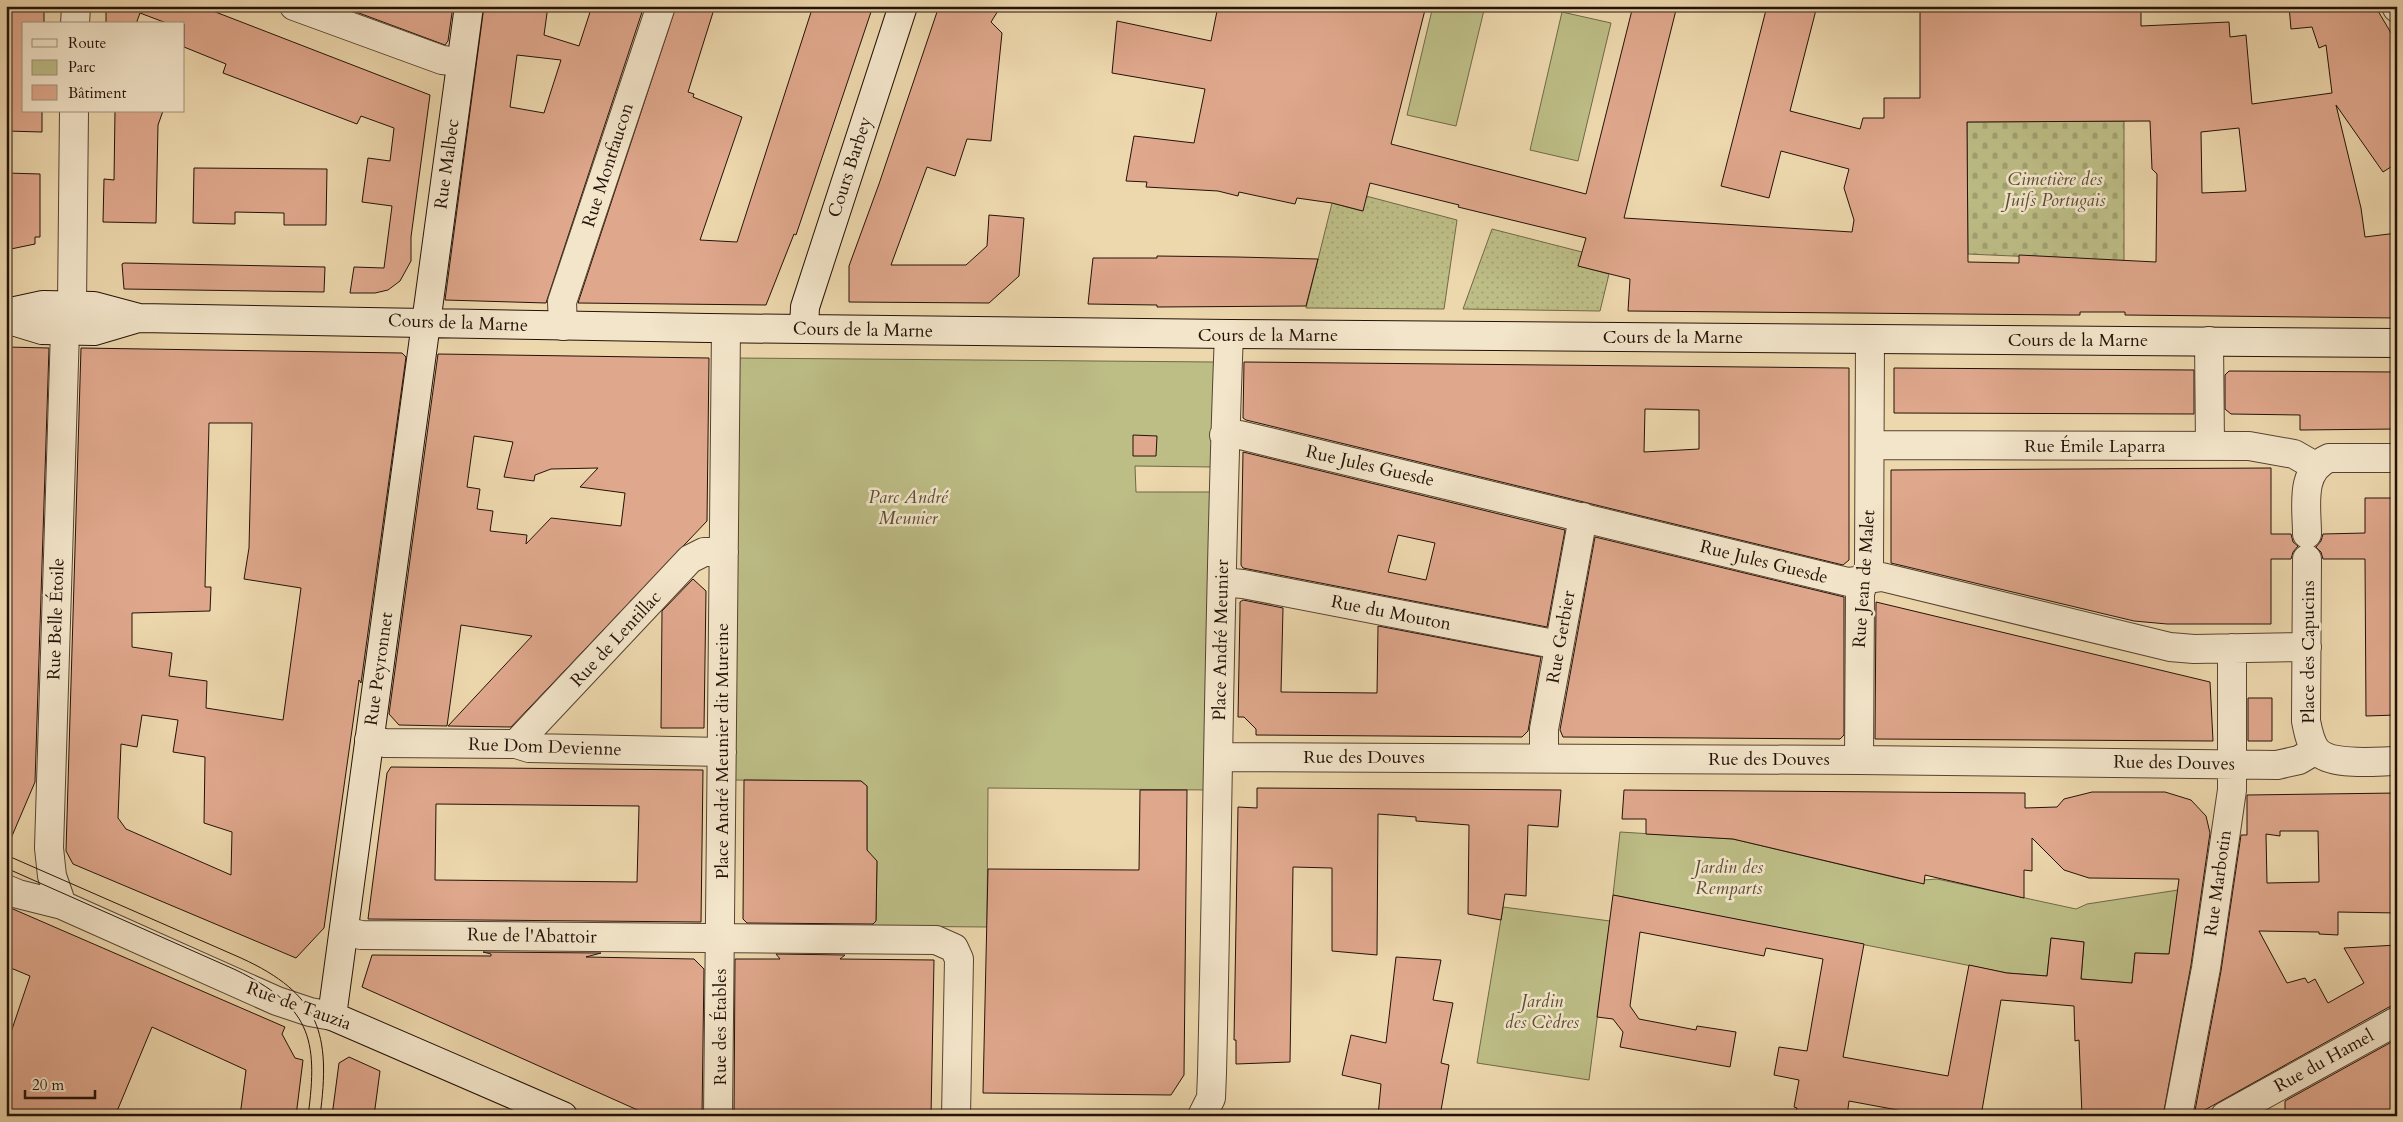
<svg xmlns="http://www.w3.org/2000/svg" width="2403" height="1122" font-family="Cardo,serif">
	<defs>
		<pattern id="grass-dots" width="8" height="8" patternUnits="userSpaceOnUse" patternTransform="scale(1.25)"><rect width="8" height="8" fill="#bdbd86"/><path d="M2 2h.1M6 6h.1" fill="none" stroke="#a2a172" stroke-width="1.8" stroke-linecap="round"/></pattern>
		<pattern id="cemetery-stones" width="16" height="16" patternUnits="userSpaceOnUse" patternTransform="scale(1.25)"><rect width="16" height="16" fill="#bdbd86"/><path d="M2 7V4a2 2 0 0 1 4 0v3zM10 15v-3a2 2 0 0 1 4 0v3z" fill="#a2a172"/></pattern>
	</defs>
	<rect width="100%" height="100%" fill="#edd7ad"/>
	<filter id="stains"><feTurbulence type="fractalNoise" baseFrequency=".004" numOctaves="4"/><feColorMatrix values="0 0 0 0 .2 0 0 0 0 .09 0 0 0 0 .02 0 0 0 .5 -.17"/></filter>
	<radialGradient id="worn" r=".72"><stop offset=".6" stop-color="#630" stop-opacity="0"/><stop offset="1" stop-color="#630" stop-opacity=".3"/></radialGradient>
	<!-- grass -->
	<path fill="url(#grass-dots)" stroke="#706847" d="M1366,196L1457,220L1444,309L1306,308L1332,203L1362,211Z
		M1492,229L1582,252L1579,266L1609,274L1600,311L1463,309Z"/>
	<!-- cemetery -->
	<path fill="url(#cemetery-stones)" stroke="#706847" d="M2124,121V261L1968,254L1967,122Z"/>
	<!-- park -->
	<path fill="#bdbd86" stroke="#706847" d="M1433,6H1485L1456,126L1407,115Z
		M1562,12L1611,23L1578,161L1530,150Z
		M736,358L1215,362L1213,467L1135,466L1136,492H1213L1210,790L988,788L987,927L871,926L876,920L877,861L867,855V786L861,781L730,780Z
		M1620,832L1733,839L1910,881L1937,879L2076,909L2087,904L2178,890L2169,954L2135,953L2132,983L2081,979L2084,942L2051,938L2047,976L2007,973L1613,895Z
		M1503,907L1610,921L1589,1080L1477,1063Z"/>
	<!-- building -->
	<path fill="#dfa78c" stroke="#241208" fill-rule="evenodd" d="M6,6H44V24H24V111H42V132L6,131Z
		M106,6H200L430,95L411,237V261L400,281L388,290L375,293H350L354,267L384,268L392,206L362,202L368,158L390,161L394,128L361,116L357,124L223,73L226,64L184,47V24H169L140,13L136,24H106Z
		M340,6H453L448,41L445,45Z
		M484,6H548L544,35L579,46L592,6H644L546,303L445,300ZM517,55L561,60L544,113L510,107Z
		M676,6H715L688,92L694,94L693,97L742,117L700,240L737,242L813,6H873L796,235L794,234L766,305L578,303Z
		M939,6H1001L991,22L1002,33L991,141L967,139L955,176L927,167L891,265H966L987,246L989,215L1024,218L1019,276L989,303L849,302V266L879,184Z
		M1218,6H1426L1391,144L1586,194L1633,6H1677L1624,218L1852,232L1854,220L1844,188L1849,169L1781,151L1769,198L1721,186L1767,6H1817L1790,111L1860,129L1863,118H1884V98H1920V6H2141V26L2229,22L2230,37L2246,35L2252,104L2332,93L2326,45L2319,48L2312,27L2291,29L2289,6H2375L2397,43V163L2383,172L2336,105L2361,208L2365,237L2397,233V318L2125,315V312H2080V315H2069L1628,311L1630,279L1578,266L1586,238L1458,207L1459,205L1370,183L1363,211L1332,203L1297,198L1295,204L1239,192L1238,196L1218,191L1146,187L1147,182L1126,181L1134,136L1194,143L1205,89L1112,73L1117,21L1211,41ZM2150,121L2152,169L2157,174L2156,262L2019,255V263L1968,262L1967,122ZM2239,128L2246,191L2202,193L2201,132Z
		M115,111H163L158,125L156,223L103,222L104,179L114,180Z
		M194,168L327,169L326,225H284V213L235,212V224L193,223Z
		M6,173L40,174V237H35V244L6,250Z
		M1157,256L1237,257L1318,259L1306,306L1157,307V305L1088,304L1093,258H1157Z
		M124,263L325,267L324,292L124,289L122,264Z
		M6,347L49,348L35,782L6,850Z
		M81,348L402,353L406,357L361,683L359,680L324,928L296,958L73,864L66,851ZM209,423H252L249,548L244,579L301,588L283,720L206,708L207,681L169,676L172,653L132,647V613L210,611L211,587H205ZM142,715L178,720L173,752L205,757L204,823L232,832L231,875L126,829L118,818L121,744L137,747Z
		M438,354L709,358L707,521L511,727L448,726L532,636L461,625L447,726L399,725L389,714ZM474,436L513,442L504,477L534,481L535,475L551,469L598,468L580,487L625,493L621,526L551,518L526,544L527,535L490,531L493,511L477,509L480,489L467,487Z
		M1244,362L1849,368V560L1843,565L1246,420L1243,418ZM1645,409L1699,410V449L1644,452Z
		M1894,368L2194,370V414L1894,413Z
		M2229,371L2397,372V429L2300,430V415L2231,414L2225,409V375Z
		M1133,435L1157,436L1156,456H1133Z
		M1243,452L1565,530L1547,627L1243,568L1241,565ZM1398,535L1435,543L1426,580L1388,572Z
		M2271,468V534H2291L2293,542L2298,546L2293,552L2291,559H2271V624H2167L2134,621L1891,563V470Z
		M2365,498H2397V715L2366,716L2365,559H2323L2321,552L2316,547L2321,541L2323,534L2365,533Z
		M1595,537L1844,597V735L1840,739L1563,737L1560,730Z
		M693,579L706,591L704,728H661L662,611Z
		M1243,600L1283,608L1281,692L1377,693L1378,626L1541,657L1528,731L1522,737L1256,735V729L1244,717H1238L1240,611V602Z
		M1876,602L2210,682L2213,741L1875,739Z
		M2248,698H2272V741H2248Z
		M391,767L703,770L701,922L368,919L387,773ZM436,804L639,806L637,882L435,880Z
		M744,780L861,781L867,786V850L877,861L876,921L873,924L747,923L743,919Z
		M1257,788L1416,789L1561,790L1558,827L1528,825L1526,896L1505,894L1501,920L1468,914L1469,825L1416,821V817L1378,814L1377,955L1332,951V868L1293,867L1290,1062L1236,1064V1040H1234L1238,807L1257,808Z
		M1140,790H1187L1184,1075L1171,1095L983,1093L988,869L1139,870Z
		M1624,790L2025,793V808L2057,807L2064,799L2092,792H2165L2191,800L2206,816L2210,833L2191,965L2163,1116H2082L2079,1040L2075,1041L2074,1006L2001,1000L1981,1116H1930L1849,1101L1847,1116H1795L1797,1108L1794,1107L1799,1080L1774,1075L1779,1047L1807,1051L1823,959L1766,948L1764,956L1640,932L1630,1006L1639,1019L1696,1030L1697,1026L1736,1032L1730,1067L1620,1047L1623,1032L1613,1019L1597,1017L1613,895L1864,944L1843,1057L1948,1076L1969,965L2007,973L2047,976L2051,938L2084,942L2081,979L2132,983L2135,953L2169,954L2179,879L2089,878L2064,870L2032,838V871L2024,870V898L1925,875L1924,884L1733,839L1646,834V819H1622Z
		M2397,793V913L2338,912V935L2319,934V932L2259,931L2287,983L2305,978L2308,983L2315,979L2328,1003L2364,983L2344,948L2397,945V1005L2389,1007L2194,1116L2221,971L2241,835H2247V795ZM2280,831H2318L2319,882L2267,883L2266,834L2280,836Z
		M6,906L285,1027L282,1034L295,1058L303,1060L296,1116H240L246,1070L152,1027L115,1116H6V1047L30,976L6,966Z
		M483,952L601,953L586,957L694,959L704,969L702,1116H651L362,987L372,955L491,956V954Z
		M776,954L845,955L840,959L934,960L931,1116H734L735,959H780Z
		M1396,957L1441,960L1433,1000L1453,1003L1441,1063L1449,1065L1440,1116H1378L1381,1084L1342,1075L1351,1035L1386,1043Z
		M2397,1039V1116H2356L2341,1112L2335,1116H2285V1101Z
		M349,1057L380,1071L374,1116H332L339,1063Z"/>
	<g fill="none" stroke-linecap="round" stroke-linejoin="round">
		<!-- street casing -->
		<g stroke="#564331" stroke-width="30">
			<path id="street" d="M294,6L442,60L461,62
				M2396,6L2397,8
				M75,24L76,6
				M72,305L74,111
				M563,326L562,302L661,6
				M2209,341L2210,446
				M1224,435H1240L1848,582L1882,577L2170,647L2194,649L2307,647
				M1870,445L2249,446L2294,454L2315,466
				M2307,534C2307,507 2299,471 2329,458H2397
				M2307,559L2306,721C2308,731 2310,742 2316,750C2330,767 2377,761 2397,761
				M1222,582L1243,584L1559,645
				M369,740L385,743L516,744L529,748L722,752
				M516,744L690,559L704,552H724
				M1220,757L1859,760L2277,765L2299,760L2316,750
				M1544,758V729L1583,517
				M1859,760L1860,593L1869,567L1870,339
				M6,889L18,894L62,905L277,1001L310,1012L332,1016
				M62,905L52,876L49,848L65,330
				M344,931L361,935L936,940L954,948L959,959L956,1116
				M718,1116L726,329
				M1202,1116L1211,1098L1212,1073C1218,827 1219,581 1229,334
				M2178,1116L2206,968L2232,790V648
				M2225,1116L2397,1021"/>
		</g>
		<!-- secondary casing -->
		<g stroke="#241208" stroke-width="30">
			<path id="secondary" d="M469,6L332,1016L563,1116
				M6,313L43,305L94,306L139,318L708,328L1229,334L2397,343
				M6,319L42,330L94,331L138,318
				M804,329L805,307L903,6"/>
		</g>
		<!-- street -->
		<use href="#street" stroke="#f3e5ca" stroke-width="28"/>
		<!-- secondary -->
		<use href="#secondary" stroke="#f3e5ca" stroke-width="28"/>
		<!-- tram -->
		<path stroke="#241208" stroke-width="1" d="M6,855L241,958C320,994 331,1034 320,1116
			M6,868L236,970C309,1006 319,1037 308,1116"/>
	</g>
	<g text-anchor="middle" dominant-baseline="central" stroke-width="5" stroke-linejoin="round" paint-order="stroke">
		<!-- street labels -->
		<g font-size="18" fill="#241208" stroke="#f3e5ca">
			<text transform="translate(447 164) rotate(-82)">Rue Malbec</text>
			<text transform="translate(608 165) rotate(-72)">Rue Montfaucon</text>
			<text transform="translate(850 167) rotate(-72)">Cours Barbey</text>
			<text transform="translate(458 323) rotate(2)">Cours de la Marne</text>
			<text transform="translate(863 330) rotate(1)">Cours de la Marne</text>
			<text x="1268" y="335">Cours de la Marne</text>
			<text x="1673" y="337">Cours de la Marne</text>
			<text x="2078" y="340">Cours de la Marne</text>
			<text x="2095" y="446">Rue Émile Laparra</text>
			<text transform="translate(1370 466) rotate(13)">Rue Jules Guesde</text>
			<text transform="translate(1764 562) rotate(14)">Rue Jules Guesde</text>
			<text transform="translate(1864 579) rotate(-86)">Rue Jean de Malet</text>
			<text transform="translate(1391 613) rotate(11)">Rue du Mouton</text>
			<text transform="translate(56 619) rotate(-88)">Rue Belle Étoile</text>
			<text transform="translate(1561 637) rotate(-80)">Rue Gerbier</text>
			<text transform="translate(616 639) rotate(-47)">Rue de Lentillac</text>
			<text transform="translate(1221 640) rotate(-89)">Place André Meunier</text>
			<text transform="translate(2308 652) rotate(-90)">Place des Capucins</text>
			<text transform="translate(379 669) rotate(-82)">Rue Peyronnet</text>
			<text transform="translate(545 747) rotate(2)">Rue Dom Devienne</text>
			<text transform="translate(722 751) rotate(-90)">Place André Meunier dit Mureine</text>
			<text x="1364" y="757">Rue des Douves</text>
			<text x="1769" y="759">Rue des Douves</text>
			<text transform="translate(2174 763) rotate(1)">Rue des Douves</text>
			<text transform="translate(2218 883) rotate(-82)">Rue Marbotin</text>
			<text transform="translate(532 936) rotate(1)">Rue de l'Abattoir</text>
			<text transform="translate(299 1006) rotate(20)">Rue de Tauzia</text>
			<text transform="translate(720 1027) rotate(-90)">Rue des Étables</text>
			<text transform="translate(2324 1061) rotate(-29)">Rue du Hamel</text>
		</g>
		<!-- park labels -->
		<g font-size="18" font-style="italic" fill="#5a4e34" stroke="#f3e5ca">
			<text x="2055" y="179">Cimetière des<tspan x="2055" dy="21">Juifs Portugais</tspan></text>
			<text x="908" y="497">Parc André<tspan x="908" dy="21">Meunier</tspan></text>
			<text x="1729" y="867">Jardin des<tspan x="1729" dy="21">Remparts</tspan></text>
			<text x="1542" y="1001">Jardin<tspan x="1542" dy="21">des Cèdres</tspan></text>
		</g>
	</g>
	<!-- margin -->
	<rect width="2403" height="1122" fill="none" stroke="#edd7ad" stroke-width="25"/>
	<rect x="8" y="8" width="2388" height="1107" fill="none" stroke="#241208" stroke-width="2.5"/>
	<rect x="12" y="12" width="2378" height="1097" fill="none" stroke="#241208"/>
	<!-- legend -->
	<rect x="22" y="22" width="162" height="90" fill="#f3e5ca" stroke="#a0917c"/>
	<rect x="32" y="39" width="25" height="8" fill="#f3e5ca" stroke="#a0917c"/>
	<text x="68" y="48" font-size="15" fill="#241208">Route</text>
	<rect x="32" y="60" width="25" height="15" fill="#bdbd86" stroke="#a0917c"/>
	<text x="68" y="72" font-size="15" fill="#241208">Parc</text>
	<rect x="32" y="85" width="25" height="15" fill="#dfa78c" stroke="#a0917c"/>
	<text x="68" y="98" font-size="15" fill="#241208">Bâtiment</text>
	<!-- scale -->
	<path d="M25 1090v8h70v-8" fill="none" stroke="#241208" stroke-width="2.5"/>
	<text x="32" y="1090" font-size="15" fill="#241208" stroke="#f3e5ca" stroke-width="4" paint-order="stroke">20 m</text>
	<rect width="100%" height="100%" filter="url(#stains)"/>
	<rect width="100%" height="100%" fill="url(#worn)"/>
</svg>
